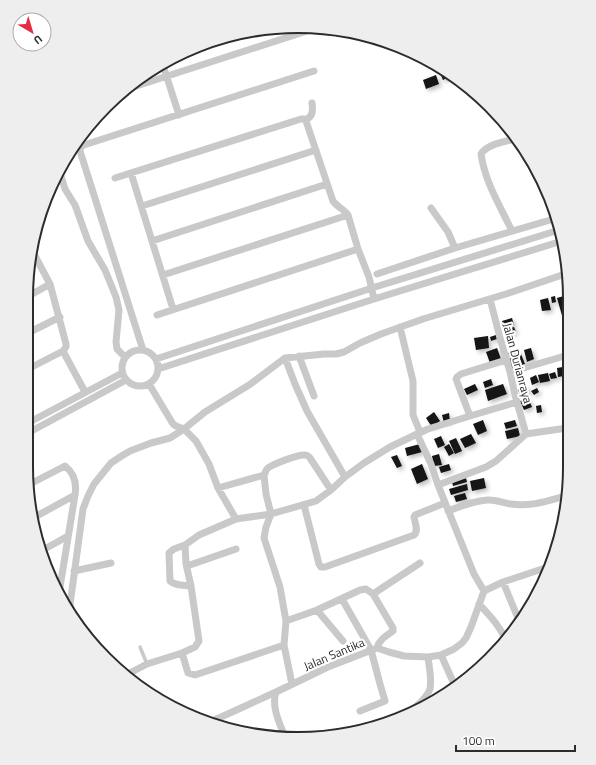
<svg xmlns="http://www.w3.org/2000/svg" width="596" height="765" font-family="'Titillium Web',sans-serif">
	<defs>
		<filter id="shadow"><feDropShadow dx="2.5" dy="2.5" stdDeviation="2" flood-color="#0004"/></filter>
	</defs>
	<rect width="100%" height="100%" fill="#fff"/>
	<!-- building -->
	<path fill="#131313" filter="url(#shadow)" d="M443,69L452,75L443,80L439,71Z
		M436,75L439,84L426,89L423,80Z
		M567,295L569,302V317L563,319L557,298Z
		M555,296L556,302L552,303L551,297Z
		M548,298L551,310L542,311L540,300Z
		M512,318L514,325L505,328L502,321Z
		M514,327L516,332L508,335L506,330Z
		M496,335L497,339L491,341L490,337Z
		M488,336L489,348L476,350L474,338Z
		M568,338V349H564L562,339Z
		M497,348L501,359L490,363L486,352Z
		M531,348L534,359L527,362L524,350Z
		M518,349L519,353L510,357L508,353Z
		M521,354L525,364L512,368L509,359Z
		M568,366V378H567L564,367Z
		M563,367L564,376L558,377L557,368Z
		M555,372L557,378L551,379L549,374Z
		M548,373L550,381L540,383L538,375Z
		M536,375L539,382L532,385L530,378Z
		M491,379L493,385L485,388L483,382Z
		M475,384L478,390L467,395L464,389Z
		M503,384L507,394L488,401L485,390Z
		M527,386L529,393L520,396L518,389Z
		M537,388L539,392L534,395L531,391Z
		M528,398L532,407L524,410L520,401Z
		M541,405L542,412L537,413L536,406Z
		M434,412L440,421L432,427L426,418Z
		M449,413L450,421L444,423L442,415Z
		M483,420L487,431L478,435L473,424Z
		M515,420L517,426L506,429L504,423Z
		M518,428L520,436L507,439L505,431Z
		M471,434L476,443L465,448L460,439Z
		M441,436L445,445L438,448L434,439Z
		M456,438L462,451L455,454L449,441Z
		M420,444L422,452L407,456L405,448Z
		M449,444L454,453L449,456L444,447Z
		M439,454L442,465L434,466L432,456Z
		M397,455L402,466L397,468L391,457Z
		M422,464L428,479L417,484L411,469Z
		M449,464L451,470L441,473L439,467Z
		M466,478L467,482L453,486L452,482Z
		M484,478L486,488L472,491L470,481Z
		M467,484L468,490L451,495L449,489Z
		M465,493L467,499L456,502L454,496Z"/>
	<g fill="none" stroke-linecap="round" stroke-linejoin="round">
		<!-- lane -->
		<path stroke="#c9c9c9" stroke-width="3.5" d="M140,647L147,664"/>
		<!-- street -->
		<path stroke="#c9c9c9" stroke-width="7" d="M162,62L179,115
			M124,90L310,30
			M305,120C313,117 313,111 312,103
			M60,173L65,189L75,205L88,241L105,270L116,297L119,310L116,342L117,349L125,357
			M131,173L173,309
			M115,178L301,119H304L306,121L333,201C337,207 344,209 348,215L358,249L369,277L374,299
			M142,206L316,150
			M431,208L448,232L455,248
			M512,231C500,206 485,182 481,154C487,145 501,142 511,140L513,137L512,132
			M152,241L327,184
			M32,253L35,256L50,284L66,344V347L63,351L85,392
			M377,274L455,248L557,218
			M163,275L348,215
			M27,297L50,284
			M490,299L500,338L510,372L515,395L526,434
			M157,315L358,249
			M400,327L413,381V415L420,432
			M26,334L60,317
			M143,350L80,151V148L84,145L314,71
			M122 368a18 18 0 1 1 36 0a18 18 0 1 1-36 0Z
			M299,356L314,396
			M285,358L295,384L307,411L345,477L364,463L390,447L417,434L431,464L438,485L474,574L484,591
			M156,359L372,288L559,230
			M506,360L461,374L457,377L456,379L470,416L517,402
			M158,369L374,299L562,241
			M26,370L63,351
			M510,372L568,355
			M149,384L173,424L176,426L184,429L196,441L209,464L218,488L236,519
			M26,424L122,373
			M26,434L126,380
			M417,434L428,429L470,416
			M264,475C265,473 266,470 267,469C270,465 299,454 305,455C308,455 308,456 310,458L331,490
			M28,485L65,466C74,473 77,483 75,495L33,518
			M438,485L486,467L496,461L526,434L567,428
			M304,505L319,564L321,567H325L414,535C419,530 415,524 414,517L415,515L445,503
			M448,511C461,506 473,501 487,500C495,499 503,503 511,504C530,507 547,501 565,496
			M185,545L174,549L169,553L170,581C176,586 183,585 191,586
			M41,551L68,536
			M187,566L236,549
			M74,571L111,563
			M503,582L520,623
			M59,593L75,495
			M373,594L393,628V631C386,636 379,640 377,648
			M342,599L371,650L380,684L385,701L360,711
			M479,604C490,616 500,626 506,641
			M317,610L343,641
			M69,612L83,509L88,496L94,484L111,463L120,457L130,451L151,443L170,438L184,429L205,412L249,385L285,358L324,354H336L344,352L360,343L381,334L423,319L506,294L568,273
			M286,621L317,610L360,590L366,589L373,594L420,563
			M182,653L188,673L195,675L284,645
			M441,655L455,686
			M126,675L147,664L182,653L195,647L199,641L191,586L186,564L185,545L199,535L236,519L271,514L266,494L264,475L218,488
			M292,684L284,645L286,621L280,587L264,538L266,527L271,514L316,501L331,490L345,477
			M410,713C416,706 427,698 430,689C432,679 429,667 428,657
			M210,722L276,692
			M285,737C280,724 271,707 276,692L328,667L377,648L389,652L404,656L428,657L441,655L454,649L462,643L466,638L471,627L484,591L503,582L551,566"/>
	</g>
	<g text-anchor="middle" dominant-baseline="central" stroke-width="4" stroke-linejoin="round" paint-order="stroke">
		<!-- street labels -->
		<g font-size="12" fill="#2c2c2c" stroke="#fff">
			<text transform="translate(518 363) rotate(75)">Jalan Durianraya</text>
			<text transform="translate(334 654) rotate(-23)">Jalan Santika</text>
		</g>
	</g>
	<!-- crop -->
	<path d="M0 0H596V765H0ZM298 33H298A265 265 0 0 1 563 298V467A265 265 0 0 1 298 732H298A265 265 0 0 1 33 467V298A265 265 0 0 1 298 33Z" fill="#eee" fill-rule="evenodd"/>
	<path fill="none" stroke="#2c2c2c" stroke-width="2" d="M298 33H298A265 265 0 0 1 563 298V467A265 265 0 0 1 298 732H298A265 265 0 0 1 33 467V298A265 265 0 0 1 298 33Z"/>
	<!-- north arrow -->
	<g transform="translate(32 32) rotate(142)"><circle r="19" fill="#ffffff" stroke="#ababab"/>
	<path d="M0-3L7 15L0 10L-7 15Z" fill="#e42d45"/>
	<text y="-6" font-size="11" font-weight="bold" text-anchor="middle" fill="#2c2c2c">U</text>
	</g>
	<!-- scale -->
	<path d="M456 745v6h119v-6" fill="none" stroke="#2c2c2c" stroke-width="2"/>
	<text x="462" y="745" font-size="12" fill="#2c2c2c" stroke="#ffffff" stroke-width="3" paint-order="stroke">100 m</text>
</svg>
